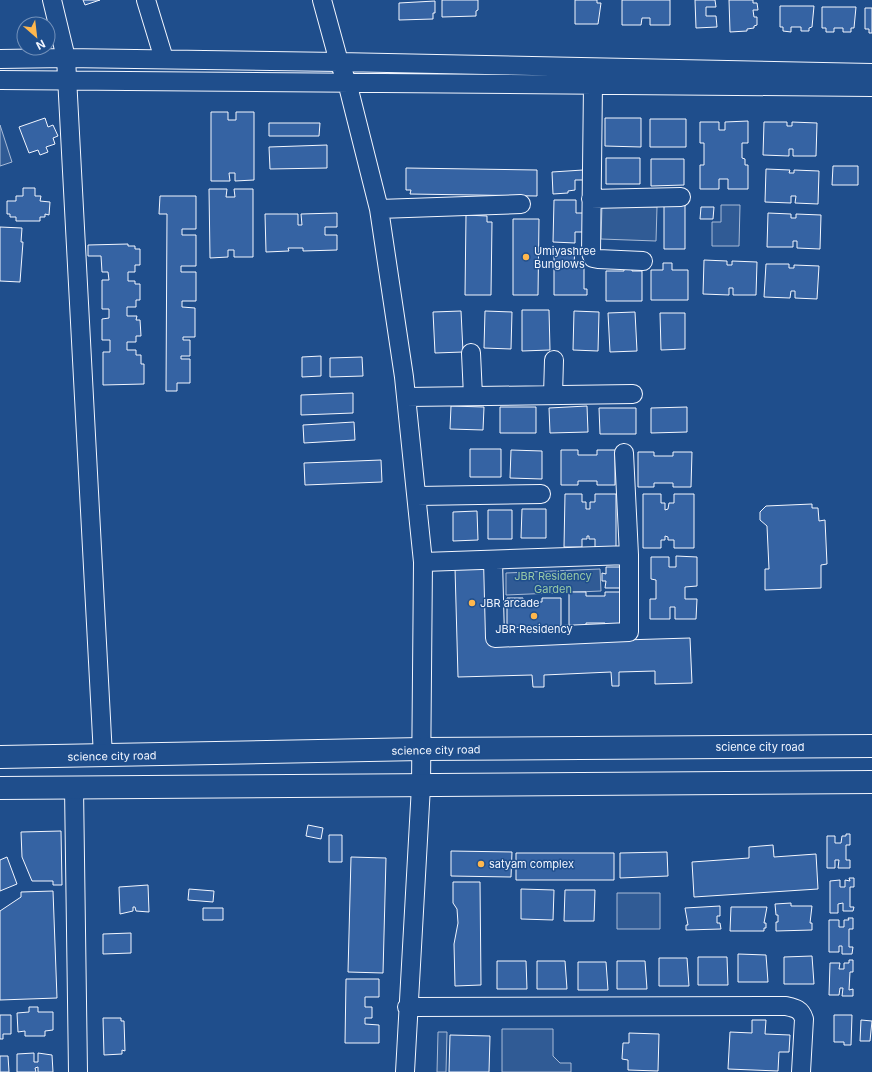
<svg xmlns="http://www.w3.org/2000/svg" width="872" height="1072" font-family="Inter,sans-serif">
	<rect width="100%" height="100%" fill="#1f4e8c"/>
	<!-- built -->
	<path fill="#305b95" stroke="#a8bbd7" d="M0,125L12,162L0,166Z
		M721,205H740L739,246H712V222H721Z
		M602,206L657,207L656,241L601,239Z
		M600,569L601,591L506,595V573Z
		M617,893H660V929H617Z
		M502,1029H553V1056L560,1063H571V1072H502Z
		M438,1032H447L446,1072H437Z"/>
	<!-- building -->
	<path fill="#3563a3" stroke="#f2f6ff" d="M83,0H100L85,5Z
		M442,0H478V10L476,11V16L442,17Z
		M575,0H597V3H601L598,24H575Z
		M622,0H670V25H650V18H642L641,25H622Z
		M695,0H715L716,7H706V16H716L717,27L696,28Z
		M729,0H753V3H757L758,10H753L754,17H757V25L754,26V28L747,29V31L730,32Z
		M435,1V13H433V19L399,20V3Z
		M780,6H814L812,27L809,28V31H801V27H791V32L783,31V27H780Z
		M822,7H856L854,28H851V32H843V28H834V32H826V28H822Z
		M865,8H872V33H869V29H865Z
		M211,112H228V120H236V112H254V180L235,181V173H229L230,181H211Z
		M45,118L48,127L53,125L58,136L53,138L55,144L46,147L48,152L40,155L38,150L29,153L19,127Z
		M605,118H641V147L605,146Z
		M650,119H686V147H650Z
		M748,121V143H742V158L745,159V165H748V189H728V179H719V189H700V165H704V143H700V122H719V130H725V122Z
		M764,122H787V126H792V122L817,123L816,156H793V149H789V156L763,155Z
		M269,123H320L319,136H269Z
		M327,145V168L270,169L269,147Z
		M606,158H640V184H606Z
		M651,159H684V185L651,186Z
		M833,166H858V185H832Z
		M406,168L537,170V196L410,194L411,190H406Z
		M766,169L790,170L789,173H794V170L819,171L818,204L795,203L796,196H791V203L765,202Z
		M583,170L584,180H575V190L568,191V193L553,194L552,172Z
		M23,188H35V196H41L40,201L50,202L49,215L45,214V217H40V221H16V217H10V214H7V201H16V196H23Z
		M209,189H227L226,197H235L234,189H253V257H234V250H228V257L210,258Z
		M160,196H196V229H182V235H196V266H181V272H196V301H182V307L195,308V337H183V340H190V356H181V359H190V383H177V391H166L167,214H159Z
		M554,200H576V213H584V232H575V243L553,242Z
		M664,205H685V249H664Z
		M701,207H714L713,219H700Z
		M337,213V227H325V235H337V250L303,251V248H288L289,251L266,252L265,214H298V225H302L301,214Z
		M768,213L791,214V218H796V214L821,215L820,249L797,248V241H793V247H767Z
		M466,215L487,216V222H492L491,295H465Z
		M513,219H539L538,295H513Z
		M0,227L22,228L21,242H23L20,282L0,281Z
		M128,244V246H135V249H140V265H135V272H128V281H135V284H140V300H136V307H127V316H137L136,320H140L141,336H136V342H127V350H136V355H141V364H144V384L103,385V352H110V340H102V319L109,318V309H102V280H109L108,272H102L101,256H88V245Z
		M554,250H575L574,263L584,262V289H587V295H554Z
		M704,260L727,261V265H732V261L757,262L756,295H733V288H729V295L703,294Z
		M624,263H632V271H642V301H606V271H624Z
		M663,263H672V270H688V300H651V270H663Z
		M766,264H789V268H794V265L819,266L817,299L795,298V291H791L790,298L764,297Z
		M522,310H549L550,350L522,351Z
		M461,311L463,352L435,353L433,312Z
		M485,311L512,312L511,349L484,348Z
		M574,311L599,312L598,351L573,350Z
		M635,312L637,351L610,352L608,313Z
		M660,313H685V349L661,350Z
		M321,356V376L302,377V357Z
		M362,357L363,376L330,377V358Z
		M353,393V413L301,415V395Z
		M451,406L484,407L483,430L450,429Z
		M587,406L588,432L550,433L549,408Z
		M500,407H536V433H500Z
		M687,407V432L651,433V408Z
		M599,408H636V434H600Z
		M354,422L355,440L304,443L303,425Z
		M470,449H501V477H470Z
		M511,450L542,451V479L510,478Z
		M561,450H578V455H597V450H615V485H597V481H578V485H561Z
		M638,452H654V456H673V452H692L691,487H673V483H654V487H638Z
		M381,460L382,482L305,485L304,463Z
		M565,494H582V502H586V509H590V502H595V494H616V548L595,547V539H589V536H587V539H582V547H564Z
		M643,494H661V503H665V510L668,509L669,503H674V494H694V548H674V540H668V537L665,536V540H661V548H643Z
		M812,504V508H818L819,521L825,520L827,564L821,565V588L765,590V569H769L767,526L760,520V512L766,506Z
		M522,509H546V538H521Z
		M488,510H512V539H488Z
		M477,511L478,540L453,541V512Z
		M676,556L697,557V586L685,587V599H697L696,619H675V607H670V619H650V599H656V580L651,579V557H669V567H676Z
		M488,567L490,644L690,638L692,683L655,684V671L619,672V686H612L611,672L544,675V687H533L532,675L458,677L455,568Z
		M606,567H626V588H605L606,581H602V573L606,574Z
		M569,592H586V596H605V592H623V627H605V623H586V627H569Z
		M507,598H523V602H542V598H561V633L507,632Z
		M308,825L323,828L321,839L306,836Z
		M61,831L62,885H53V881H32L22,857L21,832Z
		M846,834H850V845H846V860H850V868H838L839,860H835V868H827V836H835V843H841L842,836H846Z
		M329,835H342V862H329Z
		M773,845L774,857L816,854L818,889L694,897L692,862L749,858V847Z
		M451,851L512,852L511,877L451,876Z
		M667,852L668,876L620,878V853Z
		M516,853H614V880H516Z
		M7,857L17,884L0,891V860Z
		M351,857L386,858L383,973L348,972Z
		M849,878H854V887H850V907H854L853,911H843V903L838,904V913H830V881L840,880V887H845V880L850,881Z
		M453,882H480L481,985L455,986L454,944L458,923L457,909L453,903Z
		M148,885L149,912L136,911L135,907H133V911L120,914L119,887Z
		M189,889L214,891L213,902L188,900Z
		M521,889L554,890L553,920L521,919Z
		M565,890H595L594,921H564Z
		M53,891L57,998L0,1000V911L21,897V892Z
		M791,903V906H812L810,923H812V930L776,931V922H778V915H776L775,904Z
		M720,906V916H717V923H720L721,929L686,930V925H688L685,908Z
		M731,907H767L764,923H766V928H764V931H730Z
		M203,908H223V920H203Z
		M848,918H853V929H849V947H853L852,954H842V946H839V952H829V920H839V927H844V920H849Z
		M131,933V953L103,954V934Z
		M738,954L766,955L768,982H738Z
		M812,956L814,984H784V957Z
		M698,957H727L728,985H698Z
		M659,958H687L689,986H659Z
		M849,960H853V972H850L849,990L853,989V996H842L843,988H840L839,995H829L830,963H840L839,969H844V963H849Z
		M497,961H526L527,989H497Z
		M537,961H565L567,989H537Z
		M617,961H645L647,989H617Z
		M578,962H606L608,990H578Z
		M346,979H379V997H365V1007H372V1018H365V1024L379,1025V1043H345Z
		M29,1007H38V1012H53V1030L45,1031V1036H25V1031L18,1032L17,1013L29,1012Z
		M0,1015H11V1034H3V1039H0Z
		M834,1015H852L851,1045H844V1042H834Z
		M103,1018H121V1021H124L125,1051L122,1050V1054L104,1055Z
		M752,1020H766L765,1034L790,1035L789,1052H779L778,1071L728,1069L730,1032L752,1033Z
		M861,1020L872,1021L870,1041H860Z
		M629,1033L659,1034L658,1071L628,1070V1060L622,1059L623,1043H629Z
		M450,1035L490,1036L489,1072H449Z
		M34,1053V1062H38V1053L52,1055L53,1072H38V1067L35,1068L36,1072H17V1054Z
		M0,1056H8L9,1072H0Z"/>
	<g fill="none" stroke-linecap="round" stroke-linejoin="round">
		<!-- minor casing -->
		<g stroke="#f2f6ff" stroke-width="20">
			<path id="minor" d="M52,0L66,58L103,756
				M146,0L164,59
				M322,0L339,62L347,82L379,209L404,377L423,562L421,786L405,1072
				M0,59L66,58L339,62L872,73
				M0,80L872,87
				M593,84L591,253L593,258L598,259L643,261
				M591,199L681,197
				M379,209L521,204
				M471,353L473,396
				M553,395L554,360
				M406,397L633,394
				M417,496L541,494
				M493,560L495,638L629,632V555L624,453
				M423,562L629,555
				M74,788L78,1072
				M407,1007L786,1006C795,1008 801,1009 804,1019L801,1072"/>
		</g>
		<!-- major casing -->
		<g stroke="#f2f6ff" stroke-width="24">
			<path id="major" d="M0,757L421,749L872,746
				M0,788L872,782"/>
		</g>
		<!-- minor -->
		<use href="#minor" stroke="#1f4e8c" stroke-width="18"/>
		<!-- major -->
		<use href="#major" stroke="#1f4e8c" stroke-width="22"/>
	</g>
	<!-- markers -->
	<g fill="#ffb74d" stroke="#1f4e8c" stroke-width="1.5">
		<circle cx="526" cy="257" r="4"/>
		<circle cx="472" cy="603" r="4"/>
		<circle cx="534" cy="616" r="4"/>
		<circle cx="481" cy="864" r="4"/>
	</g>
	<g text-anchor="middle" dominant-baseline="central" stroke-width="3" stroke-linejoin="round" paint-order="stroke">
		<!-- poi labels -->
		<g font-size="11" fill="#f2f6ff" stroke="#1f4e8c" text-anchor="start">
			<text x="534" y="251">Umiyashree<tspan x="534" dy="13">Bunglows</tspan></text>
			<text x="480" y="603">JBR arcade</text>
			<text x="534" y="629" text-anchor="middle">JBR Residency</text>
			<text x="489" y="864">satyam complex</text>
		</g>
		<!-- park labels -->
		<g font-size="11" fill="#97c8a6" stroke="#1f4e8c">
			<text x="553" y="576">JBR Residency<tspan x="553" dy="13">Garden</tspan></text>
		</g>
		<!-- street labels -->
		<g font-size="11" fill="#f2f6ff" stroke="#1f4e8c">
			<text x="760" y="747">science city road</text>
			<text transform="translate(436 750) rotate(-1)">science city road</text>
			<text transform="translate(112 756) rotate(-1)">science city road</text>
		</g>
	</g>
	<!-- north arrow -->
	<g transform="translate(36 36) rotate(152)"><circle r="19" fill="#1f4e8c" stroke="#7391ba"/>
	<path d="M0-3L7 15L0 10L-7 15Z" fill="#ffb74d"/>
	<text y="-6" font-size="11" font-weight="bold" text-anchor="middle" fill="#f2f6ff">N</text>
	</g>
</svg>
